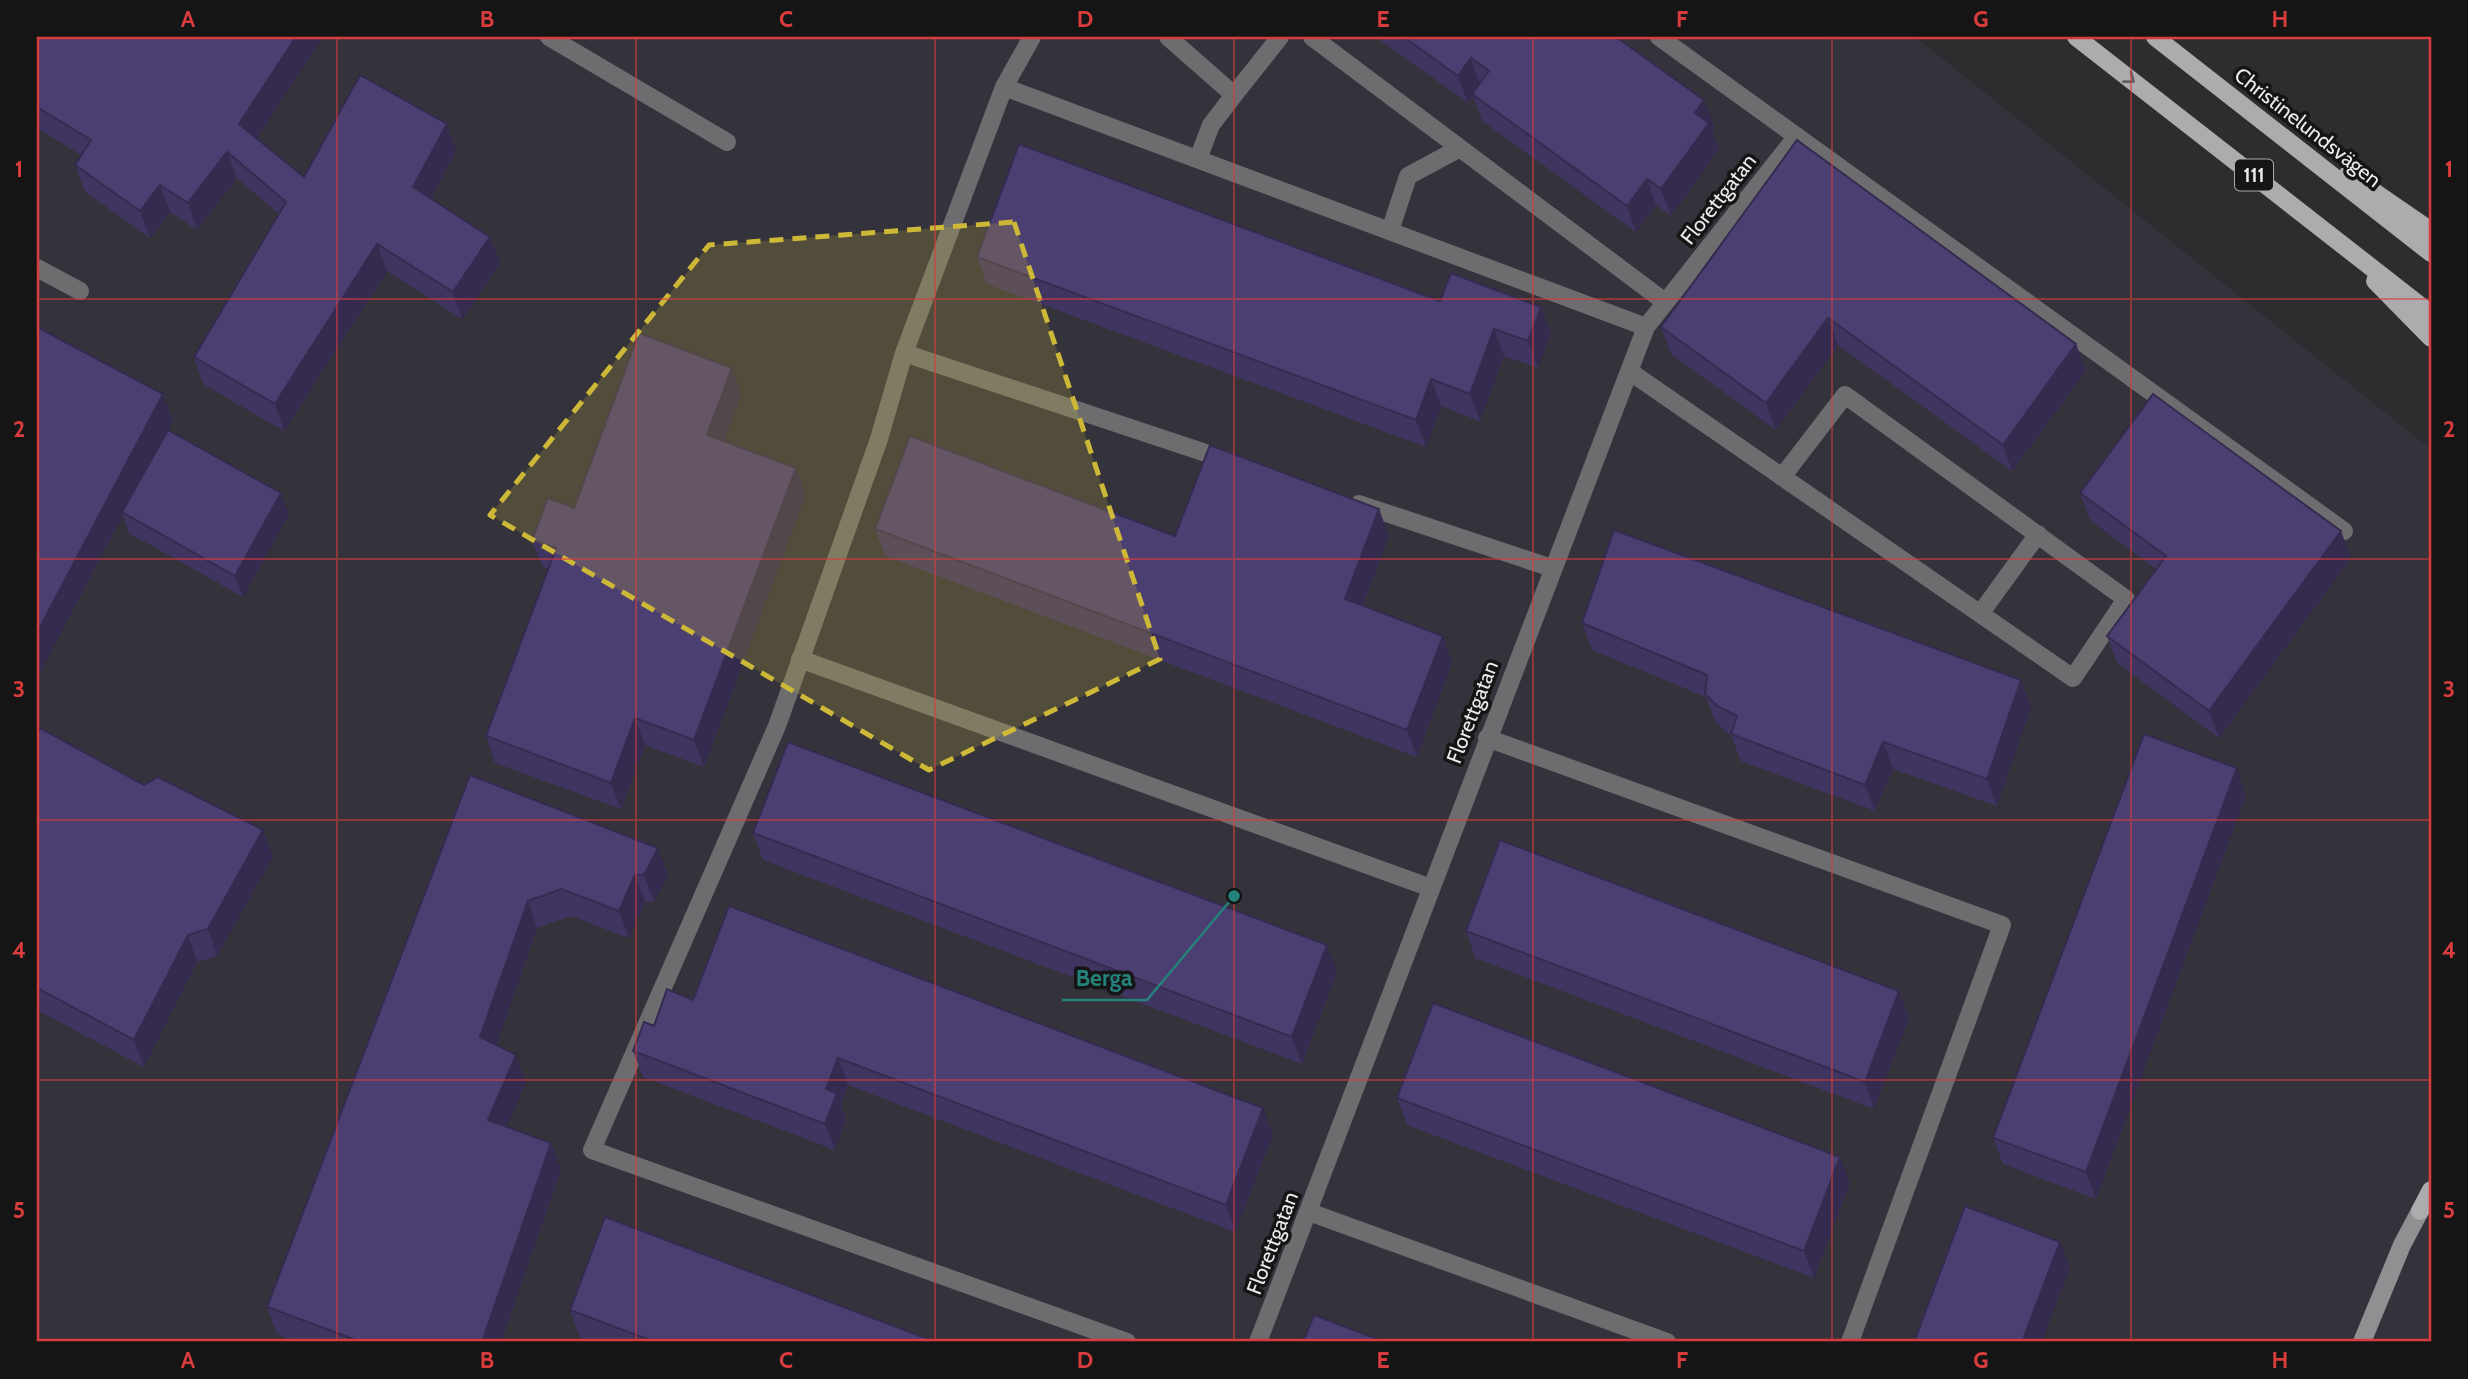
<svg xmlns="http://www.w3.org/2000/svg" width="2468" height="1379" font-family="Cabin,sans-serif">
	<rect width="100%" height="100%" fill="#2d2c2f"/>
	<!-- built -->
	<path fill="#34323b" d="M37,37H1915L2431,449V1342H37Z"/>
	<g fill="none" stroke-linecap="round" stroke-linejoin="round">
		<!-- lane -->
		<path stroke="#6d6c6e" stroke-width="18" d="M1168,37L1234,95L1280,37
			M1312,37L1665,302
			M1659,37L2344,531
			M1004,87L1032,37
			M1198,159L1211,125L1234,95
			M1390,231L1408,176L1460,148
			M37,268L80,291
			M904,353L1230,461
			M1629,371C1777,473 1924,576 2073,678L2126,599L1845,395L1782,477
			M1359,504L1552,568
			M1980,614L2038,534
			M800,659L1431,888
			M1487,738L2002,925L1850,1342
			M1309,1212L1667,1342
			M1127,1342L592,1150L777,726L879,439L904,353L1004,87L1646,327
			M1258,1342L1646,327L1797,136"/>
		<!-- street -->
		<path stroke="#6d6c6e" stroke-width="18" d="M549,37L727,142"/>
		<!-- secondary -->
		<path stroke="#909092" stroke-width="18" d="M2362,1342L2402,1245L2420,1211"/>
		<!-- primary -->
		<path stroke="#acabae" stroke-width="18" d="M2076,37L2431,314
			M2155,37L2431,253
			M2348,174L2431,231
			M2375,281L2431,338
			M2420,1211L2431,1190"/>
	</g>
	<!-- wall -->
	<path fill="#403561" d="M37,37H323L257,138L304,177L447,124L456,151L431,199L490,237L500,263L462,319L387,271L284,431L203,384L194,357L279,214L237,178L197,230L170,212L150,238L85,192L75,165L81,155L37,128Z
		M1376,37H1616L1704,100L1714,127L1712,130L1719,149L1671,216L1656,205L1636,232L1482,121L1473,96L1468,103Z
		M1797,140L2076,344L2086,371L2012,471L1838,345L1776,430L1671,354L1661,327Z
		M977,257L1440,301L1541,307L1551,334L1538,368L1504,356L1480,421L1441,406L1426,447L987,284Z
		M163,394L173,421L168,430L289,514L243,597L129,533L123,515L37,678Z
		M741,395L724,441L796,468L806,495L704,767L645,745L621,809L495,763L486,736L548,569L542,566L532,540L574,508Z
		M2080,493L2351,558L2219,738L2117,663L2107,636L2156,569L2090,520Z
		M875,529L1175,536H1389L1363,606L1443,636L1452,662L1417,757L885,556Z
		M1582,623L2021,680L2031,707L1997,806L1893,769L1875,811L1741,761L1731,735L1727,733L1715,721L1706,697L1592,650Z
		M37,735L273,857L217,956L197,962L144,1067L37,1010Z
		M470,775L668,875L654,902H645L629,938L571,916L537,928L496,1046L526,1082L506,1127L551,1143L561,1170L501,1342H298L277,1334L267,1307Z
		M2246,795L2096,1199L2003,1164L1993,1138Z
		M753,833L1337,972L1302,1064L763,860Z
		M1466,931L1899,991L1909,1018L1874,1109L1475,958Z
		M693,1000L1273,1135L1235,1232L848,1085L841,1104L846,1120L835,1150L643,1077L633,1051L654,1026Z
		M1397,1098L1850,1183L1814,1278L1407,1125Z
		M570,1310L936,1342H594L580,1337Z"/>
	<!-- shaded-wall -->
	<path fill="#342b4f" d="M296,37H323L249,151L239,124Z
		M1471,58L1480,85L1468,103L1458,76Z
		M1704,100L1714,127L1712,130L1719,149L1671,216L1661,189L1695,113Z
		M447,124L456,151L423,214L413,187Z
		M227,152L237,178L197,230L188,203Z
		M1647,179L1656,205L1636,232L1627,206Z
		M160,185L170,212L150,238L140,211Z
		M490,237L500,263L462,319L453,292Z
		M377,244L387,271L284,431L275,404Z
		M1541,307L1551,334L1538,368L1528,341Z
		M1828,318L1838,345L1776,430L1766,403Z
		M1494,329L1504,356L1480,421L1470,394Z
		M2076,344L2086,371L2012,471L2003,445Z
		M732,368L741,395L716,462L707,435Z
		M1431,379L1441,406L1426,447L1416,420Z
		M163,394L173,421L124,514L122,512L123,515L37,678V633Z
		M796,468L806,495L704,767L694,740Z
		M281,493L289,514L243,597L235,576Z
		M1379,509L1389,536L1355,626L1345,599Z
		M2341,531L2351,558L2219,738L2209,711Z
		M1443,636L1452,662L1417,757L1407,730Z
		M2021,680L2031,707L1997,806L1987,779Z
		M635,718L645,745L621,809L611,783Z
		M1883,742L1893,769L1875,811L1865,785Z
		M2237,768L2246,795L2096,1199L2086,1172Z
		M263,830L273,857L217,956L208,929Z
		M658,848L668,875L654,902L644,875Z
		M635,875L645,902L629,938L619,911Z
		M528,901L537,928L490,1064L480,1037Z
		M188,935L197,962L144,1067L134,1040Z
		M1327,945L1337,972L1302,1064L1292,1037Z
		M1899,991L1909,1018L1874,1109L1865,1082Z
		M516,1055L526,1082L498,1147L488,1120Z
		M838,1058L848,1085L841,1104L846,1120L835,1150L825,1124L826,1089Z
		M1263,1108L1273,1135L1235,1232L1226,1205Z
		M551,1143L561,1170L501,1342H482Z
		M1840,1157L1850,1183L1814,1278L1804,1251Z
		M2060,1242L2070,1268L2042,1342H2022Z"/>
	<!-- building -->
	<path fill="#4b3e71" stroke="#342b4f" stroke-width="2" d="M37,37H296L239,124L304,177L360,75L447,124L413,187L490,237L453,292L377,244L275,404L194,357L286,202L227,152L188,203L160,185L140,211L75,165L91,140L37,107Z
		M1404,37H1616L1704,100L1695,113L1709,123L1661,189L1647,179L1627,206L1472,94L1489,71L1471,58L1458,76Z
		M1797,140L2076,344L2003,445L1828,318L1766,403L1661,327Z
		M1019,144L1440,301L1451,273L1541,307L1528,341L1494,329L1470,394L1431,379L1416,420L977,257Z
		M37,327L163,394L37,633Z
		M639,333L732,368L707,435L796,468L694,740L635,718L611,783L486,736L556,548L532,540L548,498L574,508Z
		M2153,394L2341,531L2209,711L2107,636L2166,556L2080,493Z
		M168,430L281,493L235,576L122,512Z
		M910,436L1175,536L1210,445L1379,509L1345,599L1443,636L1407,730L875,529Z
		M1614,530L2021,680L1987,779L1883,742L1865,785L1731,734L1737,716L1717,706L1705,694L1707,675L1582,623Z
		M40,728L144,785L158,777L263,830L208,929L188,935L134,1040L37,988V735Z
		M2144,734L2237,768L2086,1172L1993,1138Z
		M788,742L1327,945L1292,1037L753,833Z
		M470,775L658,848L644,875H635L619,911L561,889L528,901L480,1037L516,1055L488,1120L551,1143L482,1342H361L267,1307Z
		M1500,840L1899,991L1865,1082L1466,931Z
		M729,906L1263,1108L1226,1205L838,1058L826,1089L837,1093L825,1124L633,1051L644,1022L654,1026L667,989L693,1000Z
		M1433,1003L1840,1157L1804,1251L1397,1098Z
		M1965,1206L2060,1242L2022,1342H1914Z
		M605,1217L936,1342H655L570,1310Z
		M1314,1315L1385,1342H1303Z"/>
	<!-- one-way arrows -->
	<defs><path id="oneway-chevron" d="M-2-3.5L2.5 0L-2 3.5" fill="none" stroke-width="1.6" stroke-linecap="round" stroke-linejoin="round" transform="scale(1.75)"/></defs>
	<use stroke="#606062" href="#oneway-chevron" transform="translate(2130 79) rotate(38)"/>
	<!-- marked area -->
	<path fill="#ceb838" fill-opacity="0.2" stroke="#ceb838" stroke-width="5" stroke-dasharray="14 9" stroke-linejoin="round" d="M1014,222L1160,659L929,770L490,515L709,245Z"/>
	<!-- grid -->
	<path fill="none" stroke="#d83c3c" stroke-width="2" stroke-opacity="0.55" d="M337,37V1342M636,37V1342M935,37V1342M1234,37V1342M1533,37V1342M1832,37V1342M2131,37V1342M37,299H2431M37,559H2431M37,820H2431M37,1080H2431"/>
	<g text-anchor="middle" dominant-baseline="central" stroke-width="7" stroke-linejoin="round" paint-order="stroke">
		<!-- shield labels -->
		<rect fill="#151516" stroke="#ababac" stroke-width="2" x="2235" y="159.5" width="38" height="31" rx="5"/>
		<g font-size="19" font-weight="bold" fill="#ebebed">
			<text x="2254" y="175">111</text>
		</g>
		<!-- street labels -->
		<g font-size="21" fill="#ebebed" stroke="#151516">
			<text transform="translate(2308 127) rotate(38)">Christinelundsvägen</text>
			<text transform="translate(1718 199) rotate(-52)">Florettgatan</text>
			<text transform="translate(1472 712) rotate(-69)">Florettgatan</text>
			<text transform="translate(1272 1243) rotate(-69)">Florettgatan</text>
		</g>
	</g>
	<!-- callouts -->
	<path fill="none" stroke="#25827b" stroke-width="2.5" d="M1234 896L1147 1000H1062"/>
	<circle fill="#25827b" stroke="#151516" stroke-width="2.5" cx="1234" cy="896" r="7"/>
	<g font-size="23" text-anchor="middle" font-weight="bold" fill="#25827b" stroke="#151516" stroke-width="7" stroke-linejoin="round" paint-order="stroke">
		<text x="1104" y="986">Berga</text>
	</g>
	<!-- border -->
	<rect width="2468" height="1379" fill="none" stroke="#151516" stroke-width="77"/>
	<rect x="38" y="38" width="2392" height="1302" fill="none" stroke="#d83c3c" stroke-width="2.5"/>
	<g font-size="23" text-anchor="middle" font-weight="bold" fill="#d83c3c">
		<text x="188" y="27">A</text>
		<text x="487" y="27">B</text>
		<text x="786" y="27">C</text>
		<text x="1085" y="27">D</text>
		<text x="1383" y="27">E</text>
		<text x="1682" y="27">F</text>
		<text x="1981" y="27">G</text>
		<text x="2280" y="27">H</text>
		<text x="19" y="177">1</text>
		<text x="2449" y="177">1</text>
		<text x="19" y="437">2</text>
		<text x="2449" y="437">2</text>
		<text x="19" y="697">3</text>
		<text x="2449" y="697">3</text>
		<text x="19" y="958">4</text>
		<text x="2449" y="958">4</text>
		<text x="19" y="1218">5</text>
		<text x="2449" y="1218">5</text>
		<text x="188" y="1368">A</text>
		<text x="487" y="1368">B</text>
		<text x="786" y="1368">C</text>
		<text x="1085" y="1368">D</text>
		<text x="1383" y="1368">E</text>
		<text x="1682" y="1368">F</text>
		<text x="1981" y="1368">G</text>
		<text x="2280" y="1368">H</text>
	</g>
</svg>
